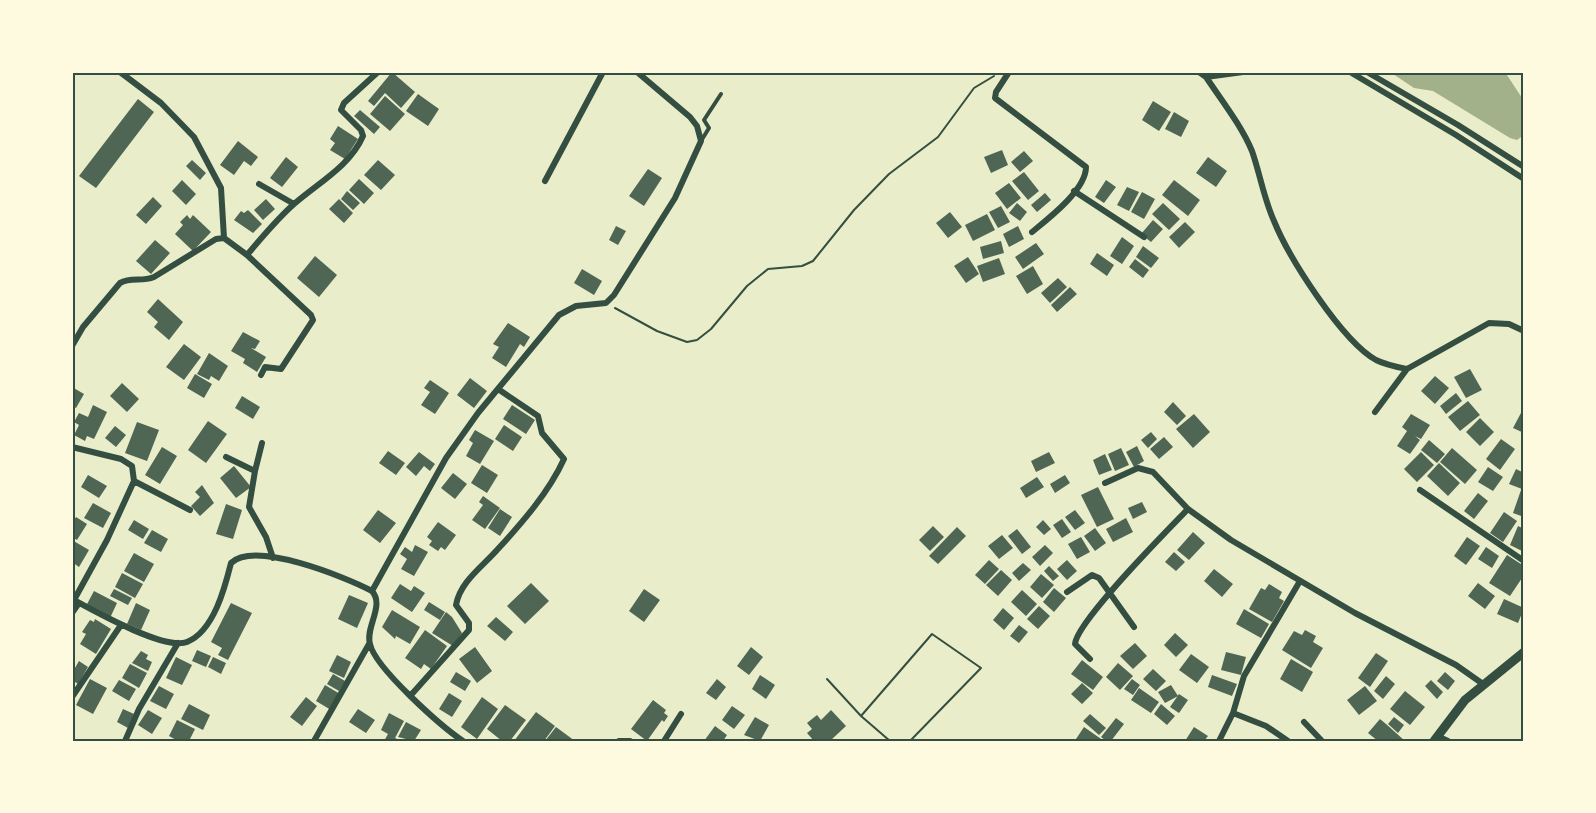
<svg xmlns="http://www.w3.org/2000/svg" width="1596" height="813" font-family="Raleway,sans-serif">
	<rect width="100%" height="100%" fill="#e9edc9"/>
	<!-- water -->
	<path fill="#a3b18a" d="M1390,72H1505L1524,101V135L1517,140L1510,138L1433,91L1414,88Z"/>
	<!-- building -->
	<path fill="#4f6655" d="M392,72L415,92L401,108L385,93L374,106L368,101Z
		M418,94L439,109L428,126L406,111Z
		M385,96L405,114L390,131L370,114Z
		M138,99L154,112L96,188L79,176Z
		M1153,101L1171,112L1159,131L1142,120Z
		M360,110L380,127L374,134L354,116Z
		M1174,112L1189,121L1181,137L1165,129Z
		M338,126L358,139L345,159L330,150L335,143L330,139Z
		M238,141L258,157L251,166L244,161L234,175L220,165Z
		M1002,150L1008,165L991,173L984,157Z
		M1024,151L1033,161L1020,172L1011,162Z
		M286,157L298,167L282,187L270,178Z
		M1208,157L1227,171L1216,187L1196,173Z
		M192,160L206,173L200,180L186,166Z
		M378,160L395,175L381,190L364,175Z
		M648,169L662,178L644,206L629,196Z
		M1024,172L1039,191L1028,200L1012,181Z
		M359,179L374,193L364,204L349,190Z
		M182,180L196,194L186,205L172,191Z
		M1106,180L1116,187L1104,203L1095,197Z
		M1174,180L1200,200L1188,216L1162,195Z
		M1009,183L1021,198L1007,209L995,193Z
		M1127,187L1139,192L1129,211L1117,205Z
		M347,191L360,203L353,210L341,199Z
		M1142,192L1155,199L1144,219L1131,212Z
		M1045,193L1051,200L1037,212L1031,205Z
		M153,197L162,206L146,224L136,215Z
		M266,199L275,209L263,220L254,210Z
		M339,199L353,213L344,223L329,209Z
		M1017,203L1027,212L1020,221L1009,213Z
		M1163,203L1180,219L1169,230L1152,214Z
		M1001,206L1010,222L998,228L989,212Z
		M248,210L262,224L253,233L234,220L241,211L244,213Z
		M950,212L962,227L948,238L936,223Z
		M987,214L995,230L973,241L965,225Z
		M187,215L190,219L193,215L211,232L193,251L175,234L183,225L180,222Z
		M1153,220L1163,229L1151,242L1141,234Z
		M1185,222L1195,232L1179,248L1169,237Z
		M616,226L626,231L618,245L609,240Z
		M1018,226L1024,239L1009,247L1003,234Z
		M1122,237L1134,246L1122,264L1110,256Z
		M155,240L170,253L151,274L136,261Z
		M1001,241L1004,253L983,259L980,247Z
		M1036,243L1044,254L1023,269L1015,257Z
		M1143,246L1159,258L1151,268L1136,257Z
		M1097,253L1114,265L1107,276L1090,264Z
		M315,256L337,275L319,297L297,278Z
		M968,257L979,274L966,283L954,266Z
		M999,258L1005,274L983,282L977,266Z
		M1135,259L1149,270L1143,278L1129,267Z
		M1033,266L1043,284L1027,294L1016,276Z
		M582,269L602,281L594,295L574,283Z
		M1058,278L1067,287L1050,303L1041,293Z
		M1070,287L1077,294L1057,312L1051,305Z
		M158,299L183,322L169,340L154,327L158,322L147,312Z
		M508,323L530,337L524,347L520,344L506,367L492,358L499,347L493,344Z
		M243,332L260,341L255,349L251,348L266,357L257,372L243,363L245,359L231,351Z
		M184,344L201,357L184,380L166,367Z
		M209,353L228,366L219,381L211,376L209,380L197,374Z
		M1470,369L1482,390L1466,398L1454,377Z
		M195,374L212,384L204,398L187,388Z
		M1435,376L1449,388L1435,404L1421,391Z
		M470,378L487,391L474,408L457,395Z
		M430,380L449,393L435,414L421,405L430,392L424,388Z
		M122,383L139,399L127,412L110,396Z
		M72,387L84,394L76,408L72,406Z
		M1456,393L1462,401L1446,414L1440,406Z
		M242,396L260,407L253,419L235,408Z
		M1468,401L1480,415L1460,431L1448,417Z
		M1173,402L1186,416L1177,425L1164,412Z
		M93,405L107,412L94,439L87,436L85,441L74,435L79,425L74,422L79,413L88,417Z
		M512,405L535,420L526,434L503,419Z
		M1522,411L1524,412V433L1513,428Z
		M1194,414L1210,432L1193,448L1176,429Z
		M1411,414L1430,425L1421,439L1415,436L1420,440L1410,454L1397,446L1407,431L1402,427Z
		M1480,418L1494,432L1480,446L1466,432Z
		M208,421L227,434L206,463L188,450Z
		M137,422L159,430L147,461L125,453Z
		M504,425L522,437L513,451L495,439Z
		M115,426L126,435L116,447L105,438Z
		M475,430L494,441L480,464L466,456L473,443L469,440Z
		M1151,432L1157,439L1148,448L1141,440Z
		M1164,437L1173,447L1159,459L1150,449Z
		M1501,439L1515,449L1500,470L1486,459Z
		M1429,440L1445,454L1437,463L1421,450Z
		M1137,446L1144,461L1134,467L1126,452Z
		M162,447L177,456L160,484L145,475Z
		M1121,448L1129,465L1115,471L1108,454Z
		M1452,448L1477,470L1465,484L1440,462Z
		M388,451L405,463L396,475L379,463Z
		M419,452L435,464L430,471L424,466L416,476L406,467Z
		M1049,452L1055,463L1036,472L1031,461Z
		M1421,452L1434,465L1417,482L1404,469Z
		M1105,454L1112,470L1099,475L1093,460Z
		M1439,463L1460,483L1448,496L1427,476Z
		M482,465L498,475L487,493L471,483Z
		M234,466L251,487L236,498L220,478Z
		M1488,467L1503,477L1493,491L1478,482Z
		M1516,469L1524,473L1522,489L1509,484Z
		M453,473L467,484L455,499L441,488Z
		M88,475L107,486L99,498L81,487Z
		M1065,475L1070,483L1055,493L1050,484Z
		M1037,477L1044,487L1026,498L1020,488Z
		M202,485L214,503L200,516L191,506L200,497L195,492Z
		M1098,487L1114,519L1097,527L1081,495Z
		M1521,490L1524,491V517L1513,513Z
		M1478,493L1488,501L1474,519L1464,511Z
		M483,496L500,508L485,529L472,520L483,505L479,502Z
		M1142,502L1147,512L1133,519L1128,508Z
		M93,503L111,513L103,528L84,518Z
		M226,504L242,510L233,539L216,534Z
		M500,509L512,517L500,536L488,528Z
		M378,510L396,523L380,543L363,530Z
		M1075,510L1085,523L1075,530L1065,517Z
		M1504,512L1517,521L1503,542L1490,533Z
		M76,517L87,524L77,540L72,537V523Z
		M1126,518L1133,532L1113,542L1106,529Z
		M1062,519L1071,532L1062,538L1053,525Z
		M134,520L149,529L143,539L128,530Z
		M1043,520L1051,529L1044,535L1036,527Z
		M438,522L456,535L445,550L441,547L438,551L429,545L432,541L427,537Z
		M933,526L944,537L930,551L919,540Z
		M1518,526L1524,529L1522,551L1510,545Z
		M957,527L966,536L938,564L929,556Z
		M1095,528L1106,543L1095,551L1084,536Z
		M1017,529L1031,547L1022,554L1008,536Z
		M152,530L168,539L161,552L144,543Z
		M1193,532L1205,543L1189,560L1177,550Z
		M1002,535L1013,548L999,559L988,546Z
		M1081,537L1090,552L1077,559L1068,544Z
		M1467,537L1480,546L1466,565L1454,556Z
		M72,540L89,550L79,567L72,562Z
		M415,545L428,552L414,576L401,569L407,559L400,554L405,547L412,552Z
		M1045,545L1053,553L1040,566L1032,557Z
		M1486,547L1499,556L1492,568L1478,559Z
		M1174,552L1185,562L1176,571L1165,562Z
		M134,553L154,564L144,582L124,571Z
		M1507,555L1524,566V575L1510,596L1489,583Z
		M989,560L999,569L985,584L975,575Z
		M1067,560L1077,571L1067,580L1057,569Z
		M1023,563L1031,570L1019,581L1012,573Z
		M1049,566L1059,576L1053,581L1044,571Z
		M1214,569L1233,584L1222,597L1204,581Z
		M1001,570L1012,580L998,596L986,585Z
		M122,573L143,584L135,598L115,587Z
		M1041,574L1054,585L1042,598L1030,587Z
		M531,583L549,601L525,624L507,606Z
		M1478,583L1495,596L1485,609L1468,596Z
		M400,584L411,591L414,586L425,593L412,612L391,598Z
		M1269,584L1282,592L1279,598L1284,601L1272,622L1249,609L1261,588L1265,590Z
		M1054,588L1066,598L1054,612L1043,602Z
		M114,589L132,598L128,605L110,596Z
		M644,589L660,600L644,622L629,611Z
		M1022,590L1037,604L1026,616L1011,602Z
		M94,591L117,603L110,618L86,606Z
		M349,595L368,603L357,628L338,619Z
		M1504,599L1524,608L1518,623L1497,614Z
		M429,602L445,612L440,620L424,610Z
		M136,603L150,610L141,630L127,624Z
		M231,603L252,613L228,660L218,655L222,648L211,642Z
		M1039,606L1050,616L1038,629L1027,619Z
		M1003,608L1014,618L1004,630L993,620Z
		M1244,609L1269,624L1261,638L1236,624Z
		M392,610L420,627L410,644L396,636L395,639L382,627Z
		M446,612L452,617L462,633L453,646L432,633Z
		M496,617L513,632L505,641L487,626Z
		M95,619L111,629L96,654L80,644L86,634L82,632L90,620L94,622Z
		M1019,625L1028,632L1019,643L1010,636Z
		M425,630L447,646L431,669L424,664L421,669L405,658Z
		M1305,630L1316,636L1313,642L1323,648L1311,668L1282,650L1294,631L1302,635Z
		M1175,633L1188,645L1176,657L1164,645Z
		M1135,643L1147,656L1133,669L1120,656Z
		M475,647L492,671L477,683L459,659Z
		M751,647L763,657L749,675L737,666Z
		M197,650L211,656L206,667L192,661Z
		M141,651L148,655L146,659L152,662L148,671L132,663Z
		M1226,652L1246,657L1241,675L1221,670Z
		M1376,653L1388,661L1370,687L1358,678Z
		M1191,654L1209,667L1197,683L1179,670Z
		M337,655L351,662L344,678L329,671Z
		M176,657L192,665L182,685L166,678Z
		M213,657L226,663L221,674L208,667Z
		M1291,659L1313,672L1302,692L1280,679Z
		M1082,660L1103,677L1093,690L1071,674Z
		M79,661L88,667L78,684L72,680V673Z
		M1118,663L1133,676L1120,690L1106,677Z
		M130,664L147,673L139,688L122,678Z
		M1153,669L1166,681L1156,691L1143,679Z
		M456,672L471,681L465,691L450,682Z
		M1445,672L1455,681L1448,690L1437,681Z
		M333,674L345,681L339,691L327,684Z
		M760,675L775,685L766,699L752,689Z
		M1212,675L1237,684L1232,696L1208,687Z
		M1386,676L1395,684L1383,699L1374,691Z
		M90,679L107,688L93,714L76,705Z
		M717,679L726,687L716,700L706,693Z
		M1132,679L1140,685L1133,695L1124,689Z
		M119,680L136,689L129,701L112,691Z
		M1431,680L1443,692L1437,699L1425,686Z
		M1082,683L1093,693L1082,704L1071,694Z
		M325,685L340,694L331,710L316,701Z
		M1171,685L1178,696L1165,703L1158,692Z
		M159,686L174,694L166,709L150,701Z
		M1365,686L1377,701L1359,715L1347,700Z
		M1139,688L1159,702L1151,713L1131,700Z
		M1405,691L1425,707L1410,725L1390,709Z
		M449,693L462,701L452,717L439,709Z
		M1179,694L1188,700L1179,713L1170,707Z
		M306,697L317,706L302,726L290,717Z
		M482,697L498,709L477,739L461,727Z
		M653,700L666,710L664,713L668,716L664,722L662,720L647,741L631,729Z
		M189,704L210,715L203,730L181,719Z
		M1161,704L1175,716L1167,725L1154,714Z
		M505,705L526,720L510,741H502L487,729Z
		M732,706L745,715L734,729L722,720Z
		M123,709L134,714L128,728L117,722Z
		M358,709L375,720L366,733L349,722Z
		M148,710L162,718L152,734L138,725Z
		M831,710L846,726L830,741H814L807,733L812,729L807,723L817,715L821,720Z
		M536,712L555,726L544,741H514Z
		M389,713L404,721L395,738L402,741H384L388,734L381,730Z
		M1090,714L1106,728L1099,735L1083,721Z
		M755,717L769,725L760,741L744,735Z
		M1394,717L1404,725L1398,733L1388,724Z
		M1116,718L1124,724L1111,741H1106L1101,737Z
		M1380,719L1386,724L1405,741H1378L1368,733Z
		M177,720L195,729L189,741H178L169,736Z
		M406,722L421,730L414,741L398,737Z
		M715,726L727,735L723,741H704Z
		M556,727L575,741H545Z
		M1084,727L1104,741L1076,739Z
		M1194,727L1208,736L1204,741H1185Z"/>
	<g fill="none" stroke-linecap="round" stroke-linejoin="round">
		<!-- path -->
		<path stroke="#344e41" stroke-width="2" d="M615,308L657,331L687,342L697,340L711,329L747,286L768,269L802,266L813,261L854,210L889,174L938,137L974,88L994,76
			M827,679L861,716L890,741
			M861,716L932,634L981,668L910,741"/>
		<!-- service -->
		<path stroke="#344e41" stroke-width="4" d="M701,141L709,128L704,120L721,94"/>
		<!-- minor -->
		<path stroke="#344e41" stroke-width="6" d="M120,72L161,103L194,137L221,188L224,238
			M1009,72L996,92L995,98L1086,167C1086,190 1048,219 1032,232
			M1199,72L1206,77L1243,72
			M1209,72L1206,77C1222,101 1241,125 1252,151C1260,174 1264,199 1274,221C1289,258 1342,341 1376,360C1386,365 1397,367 1407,369L1489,323L1509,324L1524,331
			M1350,72L1456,135L1524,179
			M1367,72L1458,125L1524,167
			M545,181L603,72
			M259,184L294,204
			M1074,191L1144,237
			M247,255C262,237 277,219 294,204C318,183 350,166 363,136L361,130L341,110L344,103L378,72
			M72,346L83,327L120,283C131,277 142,282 154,277L216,239L224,238L247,255L311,315L313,320L281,369L265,367L261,375
			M1375,412L1407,369
			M72,447L121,459L132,466L134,481L190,510
			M226,457L255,471L249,507L266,537L273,558
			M255,471L262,443
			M1105,483L1138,468L1153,472L1188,509L1231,540L1355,613L1456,665L1483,684
			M1420,490L1524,561
			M372,591L446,458L478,413L559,315L576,306L606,303L614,295L675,198L701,141L697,126L690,117L637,72
			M372,591C385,606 365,627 370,644C375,668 442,727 463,741
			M1067,592L1092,575L1099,578L1134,627
			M72,599C94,611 165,651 187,642C214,631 225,587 231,563C255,540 345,577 372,591
			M74,600L107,540L134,481
			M72,613L79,603
			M1090,659L1075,644C1077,621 1168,530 1188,509
			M411,695L469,630V623L456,605C460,582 482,567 497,550C522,523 549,492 564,459L542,433L538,416L498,389
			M72,697L121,625
			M1233,713L1266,726L1288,741
			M1304,722L1322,741
			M1437,736L1448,741
			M125,741L139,709L178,643
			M314,741L369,644
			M619,741H630
			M664,741L681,714
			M1219,741L1233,713L1244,676L1300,581"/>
		<!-- secondary -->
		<path stroke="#344e41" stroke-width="9" d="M1434,741L1465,700L1524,652"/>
	</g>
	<!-- border -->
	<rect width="1596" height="813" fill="none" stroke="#fefae0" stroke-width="147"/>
	<rect x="74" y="74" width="1448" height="666" fill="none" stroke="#344e41" stroke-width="2"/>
</svg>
